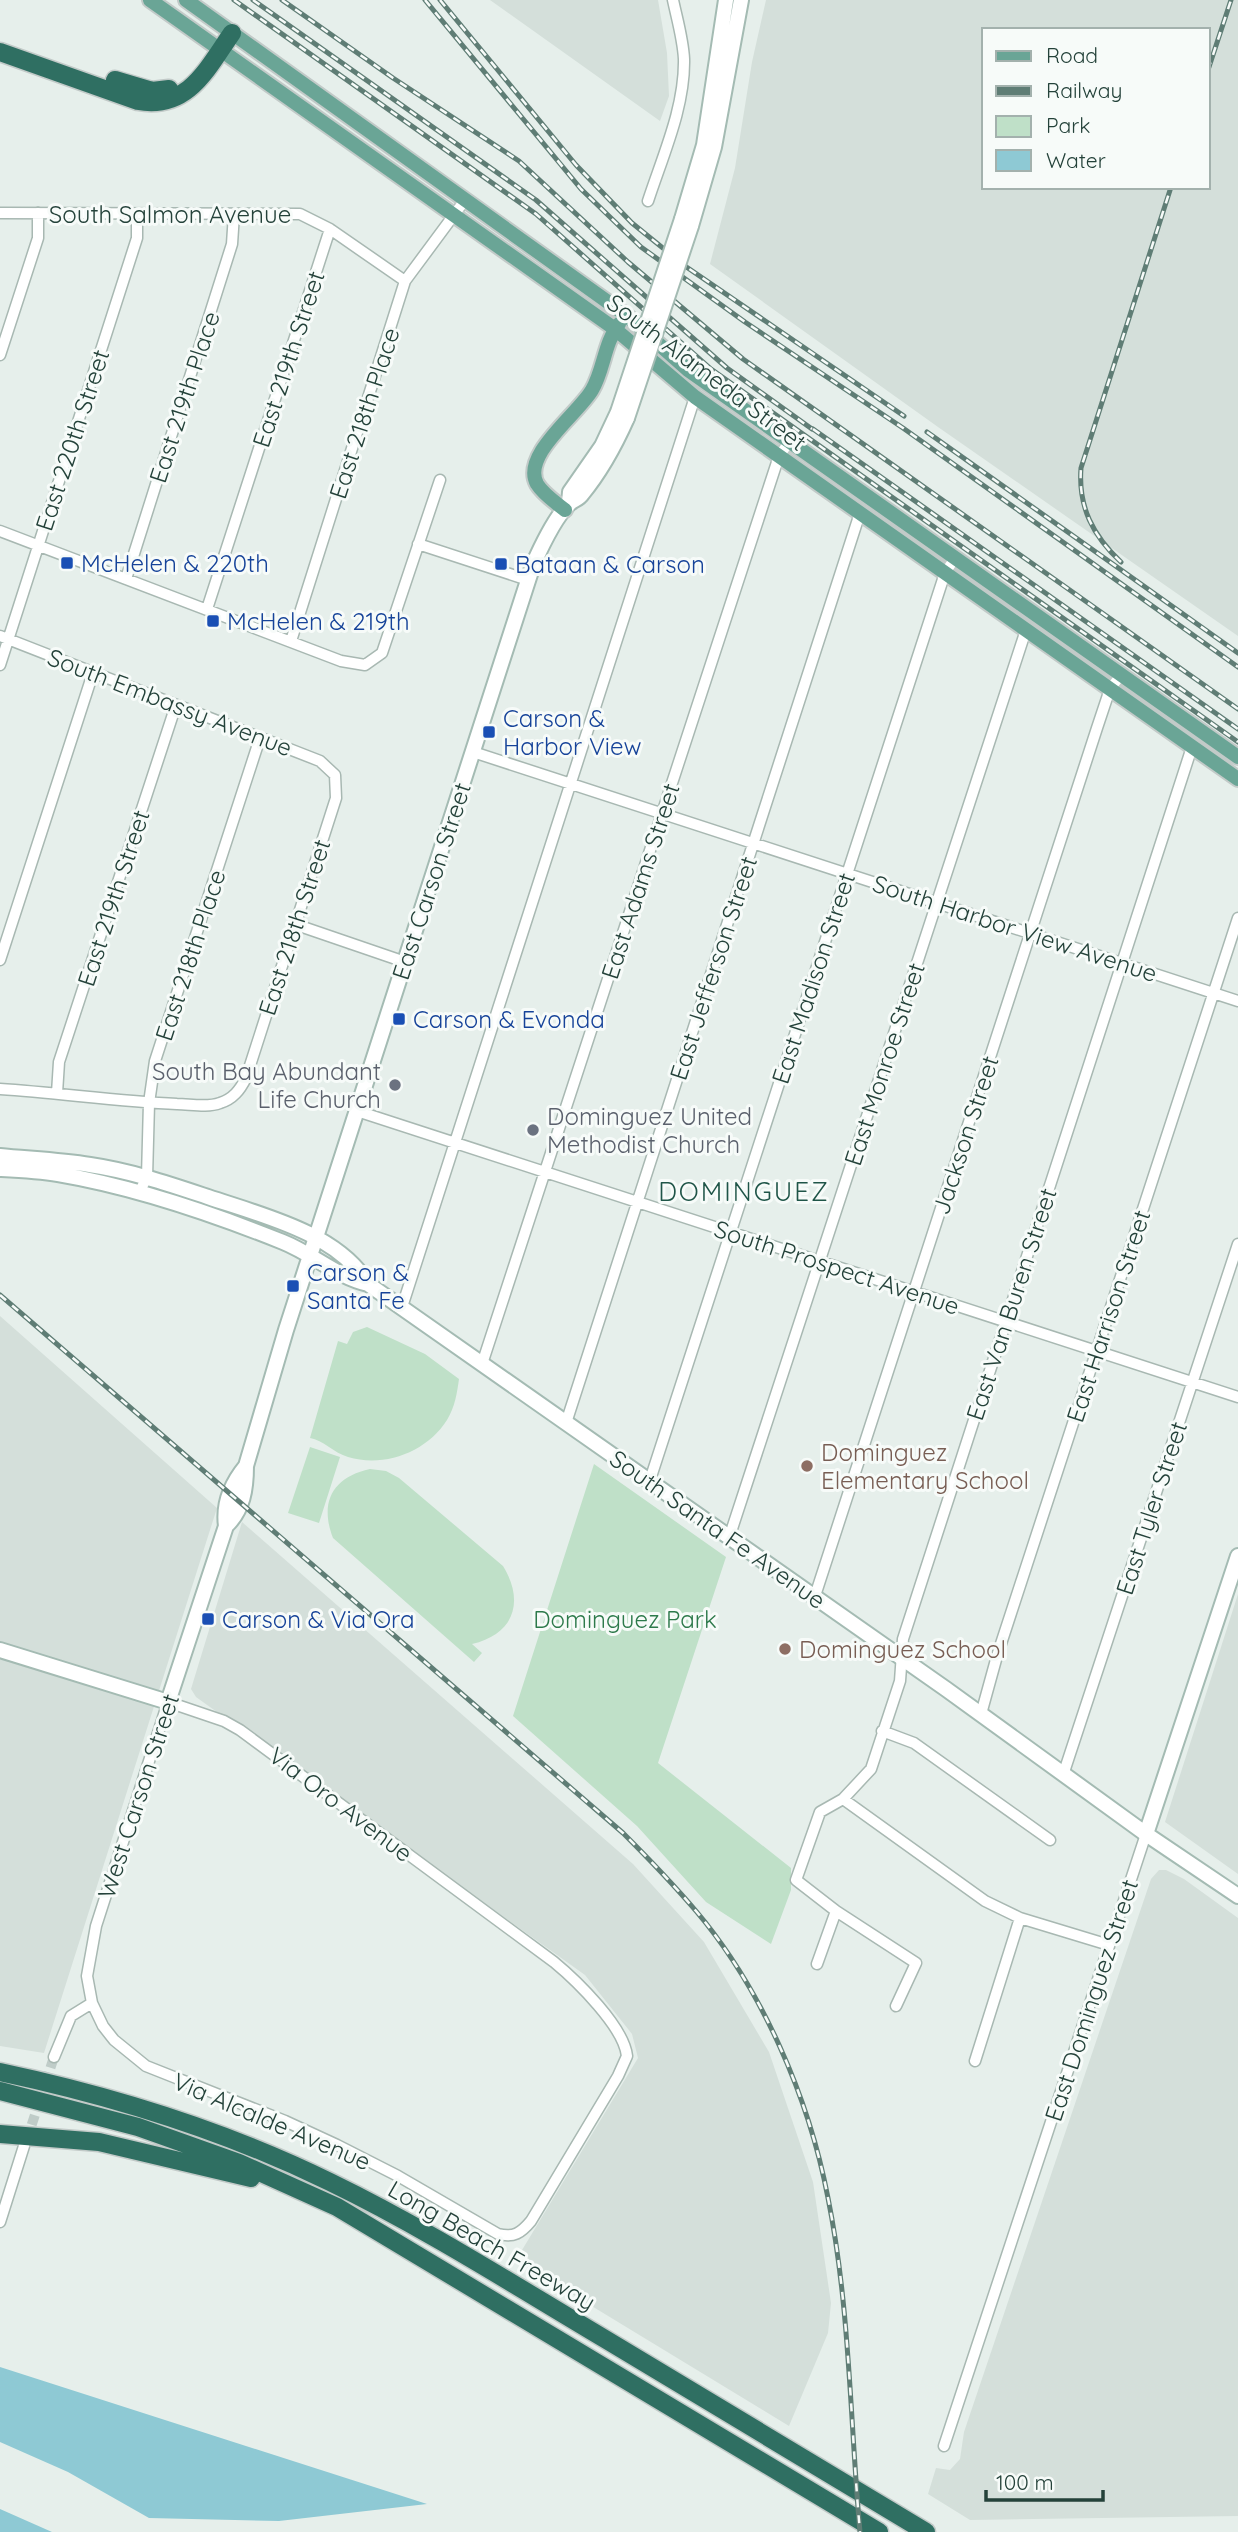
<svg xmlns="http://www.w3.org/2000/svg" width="1238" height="2532" font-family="Quicksand,sans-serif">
	<rect width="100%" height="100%" fill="#e6efeb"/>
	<!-- built -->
	<path fill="#d4dfda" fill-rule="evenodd" d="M490,0H658L667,53L669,96L660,121Z
		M766,0H1238V636L938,427L710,264L735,168L752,62ZM984,30H1208V187H984Z
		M0,1316L217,1508L44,2053L0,2046Z
		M242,1522L633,1864L704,1942L769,2052L813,2182L831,2303L828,2333L789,2426L516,2260L638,2058L632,2034L585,1975L196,1697L191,1689Z
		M1238,1594V1874L1165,1822Z
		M1159,1870H1166L1184,1879L1238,1918V2516L970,2520L928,2494L936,2468L950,2470L960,2459L964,2432L1151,1879Z"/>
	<!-- green -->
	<path fill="#bfe0c8" d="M367,1327L425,1354L459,1379C457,1393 455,1407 447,1420C427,1452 384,1468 348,1457C334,1453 323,1440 310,1438L338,1341L347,1344L353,1332Z
		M310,1447L340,1457L319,1523L288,1513Z
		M594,1464L726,1557L658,1763L791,1868V1890L771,1944L706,1902L637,1826L513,1716Z
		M370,1469L386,1471L399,1478L503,1566C525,1602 514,1634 472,1644L482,1653L474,1662L333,1538C319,1502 333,1477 370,1469Z"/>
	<!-- water -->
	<path fill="#8ec9d4" d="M0,2367L427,2504L279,2521L149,2518L68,2472L0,2442Z
		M0,2509L52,2532H0Z"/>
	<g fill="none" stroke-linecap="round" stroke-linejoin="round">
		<!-- street-tunnel -->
		<path stroke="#bfccc8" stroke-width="10" stroke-dasharray="10 5" stroke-linecap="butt" d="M27,2139L54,2057"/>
		<!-- street casing -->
		<g stroke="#a8b8b2" stroke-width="13">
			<path id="street" d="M648,201C663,155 685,107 684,59C683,39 677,19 673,0
				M0,213L300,214L330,229L405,281
				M0,355L38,238V213
				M0,531L341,661L365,665L382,653L440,480
				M418,544L528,580
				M126,579L232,244L234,214
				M207,609L330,229
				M0,636L320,761L335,775L336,798L246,1078C240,1090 233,1099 220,1103C207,1108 190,1104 177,1104C118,1101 59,1093 0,1089
				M291,641L405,281L465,200
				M0,665L137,238V214
				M473,752L1238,1001
				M294,924L405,962
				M0,960L93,673
				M57,1093L59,1062L176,705
				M357,1111L1238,1397
				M139,1193L147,1177L149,1103L155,1061L260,738
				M402,1307L695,397
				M482,1364L779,456L790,441
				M566,1423L860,513
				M650,1480L945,573L955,558
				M729,1538L1026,630
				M814,1599L1097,728L1110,689L1121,675
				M981,1714L997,1656L1238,918
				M882,1731L914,1743L1050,1840
				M1064,1772L1238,1244
				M843,1799L985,1901L1020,1918L1109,1945
				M817,1964L836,1911
				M896,2006L916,1963L836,1911L796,1880L820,1812L843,1799L871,1769L900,1681L903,1639L1192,747
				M54,2057L71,2016L92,2003L87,1976L96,1926L168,1702L224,1721L240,1730L554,1962C577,1981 624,2027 627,2056L618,2076L531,2221C521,2233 514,2238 498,2234L398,2176L337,2145L285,2121L146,2066L114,2040L103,2026L92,2003
				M975,2061L1020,1918
				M0,2222L24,2146
				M944,2446L1146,1834"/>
		</g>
		<!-- secondary casing -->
		<g stroke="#a4bbb3" stroke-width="18">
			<path id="secondary" d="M682,219L704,145L726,0
				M691,226L714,147L741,0
				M569,503L570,492L602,446L618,412
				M0,1156C30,1159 60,1160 90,1165C131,1171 169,1184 208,1197C261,1215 338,1233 368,1284
				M0,1169C19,1170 39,1171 58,1174C135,1187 211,1213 283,1242C313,1254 337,1277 368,1284L946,1689L1146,1834L1238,1896
				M226,1526C243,1510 246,1489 246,1466L286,1330L533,565C541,547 555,517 569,504C573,500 579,499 582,494C601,471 615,445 627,418
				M0,1650L168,1702L226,1526C223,1504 232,1483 246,1466
				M1146,1834L1238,1556"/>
		</g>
		<!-- primary casing -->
		<g stroke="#c2cac8" stroke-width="18">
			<path id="primary" d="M150,0L615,329L695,397L1238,779
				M186,0L626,315L688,370L1238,757
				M565,510C555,502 543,494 537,484C521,455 578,414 592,390C604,370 604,343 619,324"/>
		</g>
		<!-- highway casing -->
		<g stroke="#c2cac8" stroke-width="21">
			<path id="highway" d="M0,52L138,101C188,110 207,69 232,33
				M115,80L152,91L169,89
				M0,2072C113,2096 226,2131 330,2182C425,2228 514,2285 605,2339C712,2404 819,2468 926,2532
				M0,2091L138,2127L239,2163L337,2207L879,2532
				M0,2134L99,2142L251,2178"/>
		</g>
		<!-- street -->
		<use href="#street" stroke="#fff" stroke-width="10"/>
		<!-- secondary -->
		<use href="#secondary" stroke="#fff" stroke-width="14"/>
		<!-- primary -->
		<use href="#primary" stroke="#6aa596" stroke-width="14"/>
		<!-- highway -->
		<use href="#highway" stroke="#2f6f62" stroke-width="18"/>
		<!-- rail casing -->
		<g stroke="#5f7d75" stroke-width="5">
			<path id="rail" d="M234,0L536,214L711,369L1238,742
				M253,0L536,200L727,368L812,429
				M282,0L393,78L519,161L628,262L743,359L1238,709
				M425,0L581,189L641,247L745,322L903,428L1238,667
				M440,0L576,165L632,223L685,266L904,416
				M1208,70L1231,0
				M813,429L1238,729
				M927,432L1238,653
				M1121,562C1093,536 1078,507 1081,468L1171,187
				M0,1295L623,1833C648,1858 673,1884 696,1911C762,1989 809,2098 828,2198C850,2307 850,2421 860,2532"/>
		</g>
		<!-- rail -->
		<use href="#rail" stroke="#f7fbf9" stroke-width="2.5" stroke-dasharray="8" stroke-linecap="butt"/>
		<!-- secondary-bridge casing -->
		<g stroke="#a4bbb3" stroke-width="18" stroke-linecap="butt">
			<path id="secondary-bridge" d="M618,412L682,219
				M627,418L691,226"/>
		</g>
		<!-- secondary-bridge -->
		<use href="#secondary-bridge" stroke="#fff" stroke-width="14"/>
	</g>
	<!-- markers -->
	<g fill="#1a4fb4" stroke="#f7fbf9" stroke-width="2.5">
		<rect x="60" y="556" width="14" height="14" rx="3.5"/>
		<rect x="494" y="557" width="14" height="14" rx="3.5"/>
		<rect x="206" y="614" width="14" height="14" rx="3.5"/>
		<rect x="482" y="725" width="14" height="14" rx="3.5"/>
		<rect x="392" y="1012" width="14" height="14" rx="3.5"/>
		<rect x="286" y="1279" width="14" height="14" rx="3.5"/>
		<rect x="201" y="1612" width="14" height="14" rx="3.5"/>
	</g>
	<g fill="#6b7280" stroke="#f7fbf9" stroke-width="2.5">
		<circle cx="395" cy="1085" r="7"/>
		<circle cx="533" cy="1130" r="7"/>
	</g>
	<g fill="#8d6e63" stroke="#f7fbf9" stroke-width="2.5">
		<circle cx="807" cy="1466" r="7"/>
		<circle cx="785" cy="1649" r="7"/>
	</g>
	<g text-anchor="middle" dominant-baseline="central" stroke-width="6" stroke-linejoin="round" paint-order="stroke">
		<!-- street labels -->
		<g font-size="24" fill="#24423a" stroke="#f7fbf9">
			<text x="170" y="214">South Salmon Avenue</text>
			<text transform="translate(288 359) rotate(-72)">East 219th Street</text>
			<text transform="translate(707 372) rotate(37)">South Alameda Street</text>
			<text transform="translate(184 397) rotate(-72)">East 219th Place</text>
			<text transform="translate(364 413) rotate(-72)">East 218th Place</text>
			<text transform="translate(72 440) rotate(-72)">East 220th Street</text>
			<text transform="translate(170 702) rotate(21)">South Embassy Avenue</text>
			<text transform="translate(431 881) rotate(-72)">East Carson Street</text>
			<text transform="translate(640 881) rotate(-72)">East Adams Street</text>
			<text transform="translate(113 898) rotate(-72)">East 219th Street</text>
			<text transform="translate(294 927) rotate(-72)">East 218th Street</text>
			<text transform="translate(1015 928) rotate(18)">South Harbor View Avenue</text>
			<text transform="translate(190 955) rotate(-72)">East 218th Place</text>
			<text transform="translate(713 968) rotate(-72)">East Jefferson Street</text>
			<text transform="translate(813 978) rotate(-72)">East Madison Street</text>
			<text transform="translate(884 1064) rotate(-72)">East Monroe Street</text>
			<text transform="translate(965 1135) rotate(-72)">Jackson Street</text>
			<text transform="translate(837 1267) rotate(18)">South Prospect Avenue</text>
			<text transform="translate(1011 1304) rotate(-72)">East Van Buren Street</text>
			<text transform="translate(1108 1316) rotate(-72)">East Harrison Street</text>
			<text transform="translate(1151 1508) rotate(-72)">East Tyler Street</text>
			<text transform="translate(718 1529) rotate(35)">South Santa Fe Avenue</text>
			<text transform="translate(138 1796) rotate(-72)">West Carson Street</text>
			<text transform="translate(341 1804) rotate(37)">Via Oro Avenue</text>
			<text transform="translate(1091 2000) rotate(-72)">East Dominguez Street</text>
			<text transform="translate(272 2121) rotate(23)">Via Alcalde Avenue</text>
			<text transform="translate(492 2245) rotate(30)">Long Beach Freeway</text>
		</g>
		<!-- transit labels -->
		<g font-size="24" fill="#164399" stroke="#f7fbf9" text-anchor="start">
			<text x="81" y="563">McHelen &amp; 220th</text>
			<text x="515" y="564">Bataan &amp; Carson</text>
			<text x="227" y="621">McHelen &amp; 219th</text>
			<text x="503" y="718">Carson &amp;<tspan x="503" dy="28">Harbor View</tspan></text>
			<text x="413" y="1019">Carson &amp; Evonda</text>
			<text x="307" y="1272">Carson &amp;<tspan x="307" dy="28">Santa Fe</tspan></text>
			<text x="222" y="1619">Carson &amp; Via Ora</text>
		</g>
		<!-- worship labels -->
		<g font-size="24" fill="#5b616d" stroke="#f7fbf9" text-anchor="end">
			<text x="381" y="1071">South Bay Abundant<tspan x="381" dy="28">Life Church</tspan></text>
			<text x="547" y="1116" text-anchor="start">Dominguez United<tspan x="547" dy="28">Methodist Church</tspan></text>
		</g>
		<!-- education labels -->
		<g font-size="24" fill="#785e54" stroke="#f7fbf9" text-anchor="start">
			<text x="821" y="1452">Dominguez<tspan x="821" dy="28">Elementary School</tspan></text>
			<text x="799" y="1649">Dominguez School</text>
		</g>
		<!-- park labels -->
		<g font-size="24" fill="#2d7a4b" stroke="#f7fbf9">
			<text x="625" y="1619">Dominguez Park</text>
		</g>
		<!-- neighbourhood labels -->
		<g font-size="26" letter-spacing="2" fill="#1f5548" stroke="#f7fbf9">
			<text x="744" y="1191">DOMINGUEZ</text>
		</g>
	</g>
	<!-- legend -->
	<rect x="982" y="28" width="228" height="161" fill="#f7fbf9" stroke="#a3b1ad" stroke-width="2"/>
	<rect x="996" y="51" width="35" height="10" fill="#6aa596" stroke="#a3b1ad" stroke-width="2"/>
	<text x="1046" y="63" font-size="21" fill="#24423a">Road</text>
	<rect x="996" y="86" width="35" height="10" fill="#5f7d75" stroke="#a3b1ad" stroke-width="2"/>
	<text x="1046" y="98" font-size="21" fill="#24423a">Railway</text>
	<rect x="996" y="116" width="35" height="21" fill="#bfe0c8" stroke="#a3b1ad" stroke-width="2"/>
	<text x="1046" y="133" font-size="21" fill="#24423a">Park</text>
	<rect x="996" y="150" width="35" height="21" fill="#8ec9d4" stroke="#a3b1ad" stroke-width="2"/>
	<text x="1046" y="168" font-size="21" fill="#24423a">Water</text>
	<!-- scale -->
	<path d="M986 2490v10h117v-10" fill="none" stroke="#24423a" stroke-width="3.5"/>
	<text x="996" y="2490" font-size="21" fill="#24423a" stroke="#f7fbf9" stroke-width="5" paint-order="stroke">100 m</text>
</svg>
